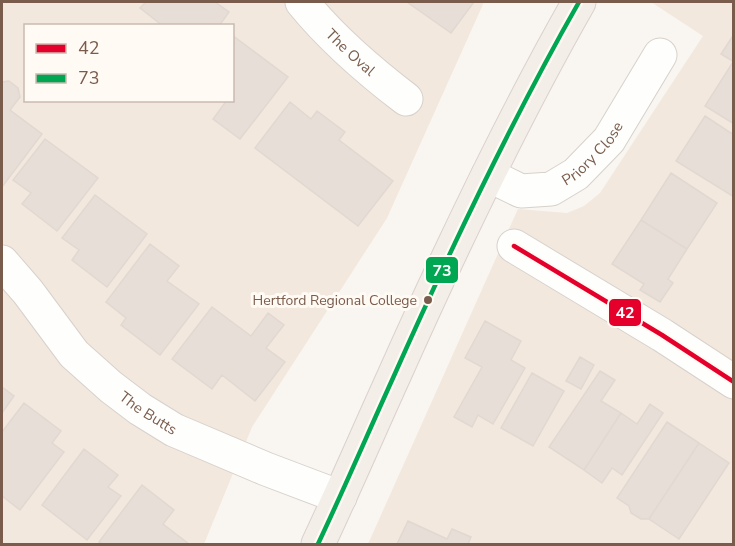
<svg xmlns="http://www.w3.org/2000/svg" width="735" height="546" font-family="'Nunito Sans',sans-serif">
	<rect width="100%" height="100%" fill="#f9f5f0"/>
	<!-- residential -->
	<path fill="#f2e8de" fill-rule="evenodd" d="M2,2H484L387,218L252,427L204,544H2ZM26,26H232V100H26Z
		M651,2H733V544H368L518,209L567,213L584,206L600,193L703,36Z"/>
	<!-- building -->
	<path fill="#e6ded7" stroke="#e2d8d2" stroke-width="1.5" d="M146,2H215L229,12L219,26H163L140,8Z
		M407,2H474L451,33Z
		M734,34V62L721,54Z
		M232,35L288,77L240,139L213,119L227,100H232Z
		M733,62H734V124L705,106Z
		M9,81L18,88L20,97L10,110L42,134L2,187V82Z
		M290,102L311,119L317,111L345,132L339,140L393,181L358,226L255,148Z
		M705,116L734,135V197L676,161Z
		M45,139L98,178L57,231L22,204L31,193L13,180Z
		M671,173L717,203L687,249L641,220Z
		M95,195L147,234L107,287L72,260L79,250L62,238Z
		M641,220L687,249L668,279L673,283L660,302L640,290L644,284L612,264Z
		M150,244L179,266L167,281L199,304L160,355L121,325L126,318L106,302Z
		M212,307L251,336L268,313L284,325L266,348L285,362L255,401L222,375L212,389L172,359Z
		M485,321L521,341L511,360L525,368L493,424L478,415L472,427L454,417L482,367L465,358Z
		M580,357L594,365L581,389L566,381Z
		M600,371L615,380L601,401L621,413L584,470L549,447Z
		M532,373L564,391L533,446L501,428Z
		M2,387L14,396L2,413Z
		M24,403L61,431L52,443L64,452L20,510L2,496V432Z
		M650,404L663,413L622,475L612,468L602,483L584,470L621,413L637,424Z
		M667,422L699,443L649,519H641L631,513L629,506L617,498Z
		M699,443L729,463L679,539L649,519Z
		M84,449L118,475L108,487L121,496L87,540L42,505Z
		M142,485L174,510L163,524L189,544H103L99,542Z
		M408,521L447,539L452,529L471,537L468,544H397Z"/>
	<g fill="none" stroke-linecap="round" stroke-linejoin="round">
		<!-- street casing -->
		<g stroke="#d7d1cb" stroke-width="35">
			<g id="street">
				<path id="s1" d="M302,2C332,39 368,70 406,99"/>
				<path id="s2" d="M488,175L521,191L551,189L576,174L609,140L660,55"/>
				<path d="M514,246L662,335L734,382"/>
				<path id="s3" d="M2,262L28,292L74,354L111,387L140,409L174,430L266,469L340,497"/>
			</g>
		</g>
		<!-- primary casing -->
		<g stroke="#dad1cc" stroke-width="35">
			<path id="primary" d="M318,544C344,489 368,433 393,378C450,250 510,123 579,2"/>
		</g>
		<!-- street -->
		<use href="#street" stroke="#fefefd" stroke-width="33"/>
		<!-- primary -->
		<use href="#primary" stroke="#f3eee8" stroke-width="33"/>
		<!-- bus-1 casing -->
		<g stroke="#fffaf3" stroke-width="9">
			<path id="bus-1" d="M514,246L662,335L734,382"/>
		</g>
		<!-- bus-2 casing -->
		<g stroke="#fffaf3" stroke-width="9">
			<path id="bus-2" d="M318,544C344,489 368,433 393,378C450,250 510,123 579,2"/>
		</g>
		<!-- bus-1 -->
		<use href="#bus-1" stroke="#e4002b" stroke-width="4.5"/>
		<!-- bus-2 -->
		<use href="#bus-2" stroke="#00a651" stroke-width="4.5"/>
	</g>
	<!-- markers -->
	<circle fill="#7a5c4d" stroke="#fffaf3" stroke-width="2" cx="428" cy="300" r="5"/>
	<g text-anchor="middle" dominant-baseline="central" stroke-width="6" stroke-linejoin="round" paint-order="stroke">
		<!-- bus labels -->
		<g font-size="14" fill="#7a5c4d" stroke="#fffaf3" text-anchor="end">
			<text x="417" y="300">Hertford Regional College</text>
		</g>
		<!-- street labels -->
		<g font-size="15" fill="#7a5c4d" stroke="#fffaf3">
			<text stroke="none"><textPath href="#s1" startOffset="70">The Oval</textPath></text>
			<text stroke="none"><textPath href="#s2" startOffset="122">Priory Close</textPath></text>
			<text stroke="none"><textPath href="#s3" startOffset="212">The Butts</textPath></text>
		</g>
	</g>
	<g stroke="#fffaf3" stroke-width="2">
		<rect x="425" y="256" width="34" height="28" rx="6" fill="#00a651"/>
		<rect x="608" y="298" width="34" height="29" rx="6" fill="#e4002b"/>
	</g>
	<g font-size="16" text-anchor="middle" font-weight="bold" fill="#fff">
		<text x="442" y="276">73</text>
		<text x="625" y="318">42</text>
	</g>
	<!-- border -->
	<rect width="735" height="546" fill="none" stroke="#7a5c4d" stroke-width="6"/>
	<!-- legend -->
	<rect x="24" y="24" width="210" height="78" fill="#fffaf3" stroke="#cabbb1" stroke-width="1.5"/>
	<rect x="36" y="44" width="30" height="9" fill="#e4002b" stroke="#cabbb1" stroke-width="1.5"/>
	<text x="78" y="54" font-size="18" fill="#7a5c4d">42</text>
	<rect x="36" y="74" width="30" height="9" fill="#00a651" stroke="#cabbb1" stroke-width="1.5"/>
	<text x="78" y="84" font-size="18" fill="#7a5c4d">73</text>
</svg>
